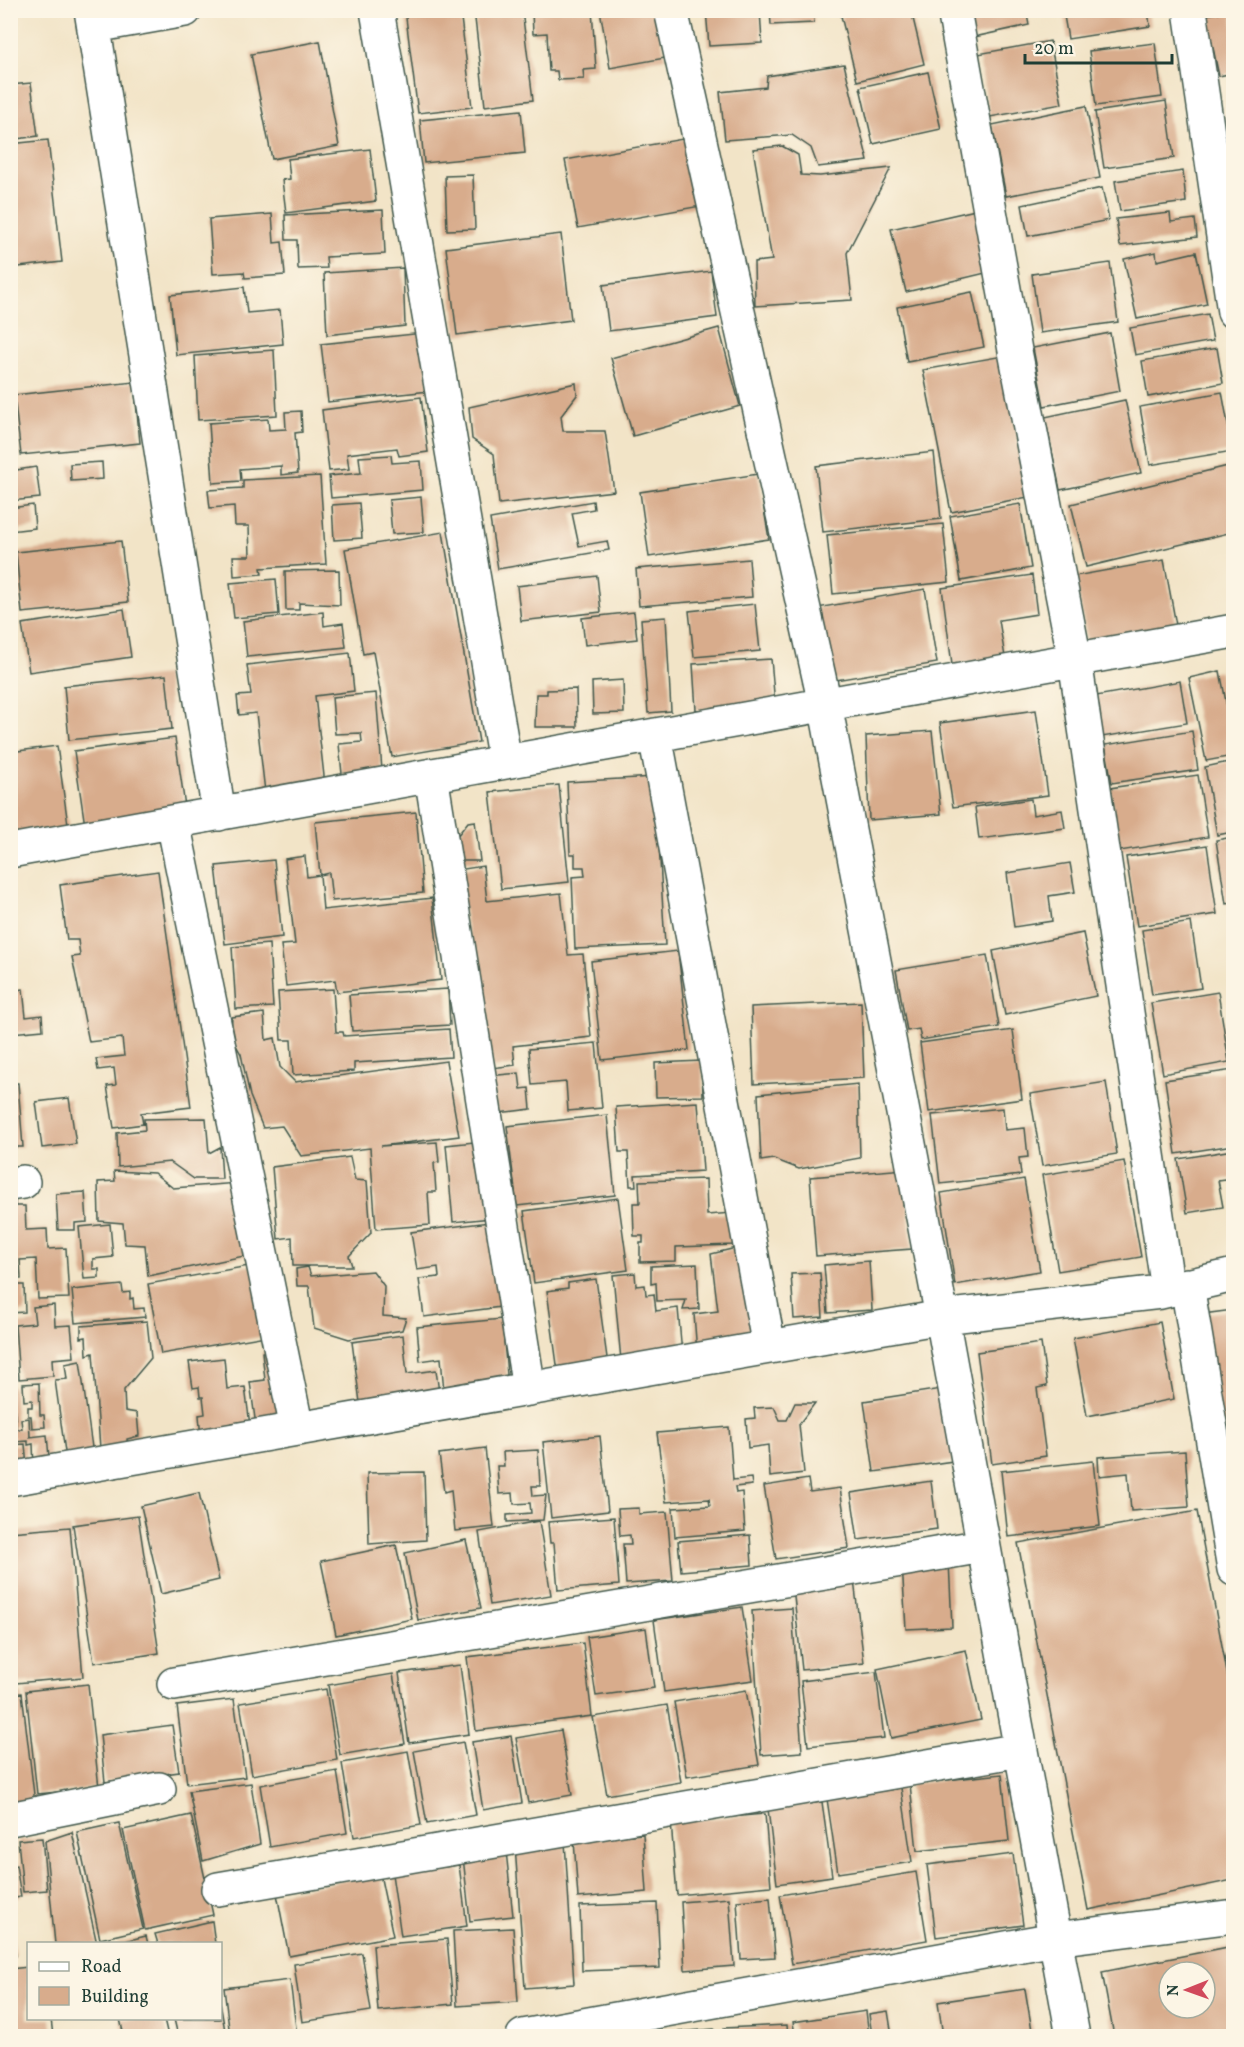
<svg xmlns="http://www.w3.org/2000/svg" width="1244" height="2047" font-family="Vollkorn,serif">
	<rect width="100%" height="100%" fill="#fcf5e5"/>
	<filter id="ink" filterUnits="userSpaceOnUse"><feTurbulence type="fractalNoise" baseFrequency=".0167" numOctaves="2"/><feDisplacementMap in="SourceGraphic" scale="12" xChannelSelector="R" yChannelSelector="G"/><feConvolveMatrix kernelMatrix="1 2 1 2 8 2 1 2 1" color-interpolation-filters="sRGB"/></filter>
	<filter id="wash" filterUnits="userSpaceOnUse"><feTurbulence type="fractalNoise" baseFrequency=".008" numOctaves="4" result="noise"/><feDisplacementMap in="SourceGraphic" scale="24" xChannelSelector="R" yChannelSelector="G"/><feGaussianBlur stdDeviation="1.35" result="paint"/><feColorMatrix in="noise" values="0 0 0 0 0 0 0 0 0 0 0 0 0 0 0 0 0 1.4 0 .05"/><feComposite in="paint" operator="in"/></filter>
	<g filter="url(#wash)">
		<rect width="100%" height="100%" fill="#f2e4c7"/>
		<g id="blocks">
			<!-- building -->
			<path fill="#d8ac8c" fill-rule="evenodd" d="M405,10H460L472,107L418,113Z
				M474,10H522L533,100L485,106Z
				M532,10H592L596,69L583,70L584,79L558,80L557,71H549L547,33L533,34Z
				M600,10H656L665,58L610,68Z
				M706,10H760L762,43L709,46Z
				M770,10H813L814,23L771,25Z
				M861,10H911L924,64L857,81L841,16Z
				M959,10H1026L1029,25L965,39Z
				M1063,10H1148L1150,26L1068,39Z
				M1233,10V73L1219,76L1206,15Z
				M320,41L339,146L272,159L251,54Z
				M1050,41L1062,104L990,117L978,54Z
				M1155,43L1162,97L1096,106L1089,51Z
				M844,64L868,161L818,167L811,148L792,135L725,140L720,92L766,87L767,76Z
				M928,72L941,129L873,144L860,87Z
				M31,83L38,136L10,140V85Z
				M1166,101L1174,158L1104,168L1095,112Z
				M1086,106L1100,178L1006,196L992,125Z
				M521,110L525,153L424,163L420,120Z
				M688,138L701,206L578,228L565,160Z
				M48,140L62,262L10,268V144Z
				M782,146L798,155L801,175L820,176L891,168L847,253L852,300L755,306L754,262L772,260L753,149Z
				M370,149L376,201L286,213L282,180L290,179L288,159Z
				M1183,171L1186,202L1120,211L1115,181Z
				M473,175L475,229L447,230L445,176Z
				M1102,188L1109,220L1028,236L1022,205Z
				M980,209L994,271L906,292L891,229Z
				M383,210L385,254L326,257L327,268L298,269L297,240H286L285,215Z
				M1170,213L1171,222L1195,219L1197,237L1120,246L1116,219Z
				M272,214L274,243L282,242L285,275L245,278L244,272L213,274L209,219Z
				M561,234L571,320L457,335L446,248Z
				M1156,252L1157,261L1196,252L1207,304L1137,319L1124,259Z
				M1110,263L1118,322L1040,333L1032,274Z
				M403,268L405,326L327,335L324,273Z
				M711,271L717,317L609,331L603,285Z
				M244,287L247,313L280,310L283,344L176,355L170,295Z
				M972,292L984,347L907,362L897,307Z
				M1208,314L1213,341L1135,355L1130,328Z
				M719,328L740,406L633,436L611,358Z
				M423,333L429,391L328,402L321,344Z
				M1110,333L1120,391L1044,406L1033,348Z
				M1217,348L1223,383L1148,397L1142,361Z
				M274,350L277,415L198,420L195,356Z
				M1003,356L1028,497L951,512L923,370Z
				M134,382L140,443L21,455L14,395Z
				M576,383L577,395L561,416L563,431H605L614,491L499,504L494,454L472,439L469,407Z
				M1222,392L1233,451L1150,465L1140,407Z
				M421,397L428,452L399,456L397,448L347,454L349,469L329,471L322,410Z
				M1125,400L1141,473L1060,490L1045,417Z
				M301,411L302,432L295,433L298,473L281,475V466L240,469L241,481L213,483L209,423L268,419L269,430L286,429L285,412Z
				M934,452L941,519L823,532L816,466Z
				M391,455L392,463L421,461L423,490L331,498L329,476L361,473L359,457Z
				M102,462L103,479L71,481L70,464Z
				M1228,466L1233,490V532L1086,567L1071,504Z
				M36,467L40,498L10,501V471Z
				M758,474L769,539L649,557L640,492Z
				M320,476L326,564L261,568L262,574L234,576L233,556H250L249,526H235L234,506L210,508L208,490L243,488V480Z
				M421,497L424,532L392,534L389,500Z
				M593,501L594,509L572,513L579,546L607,541L609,550L498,569L490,519Z
				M359,503L362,538L334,540L332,505Z
				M1020,504L1031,568L961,581L950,516Z
				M33,505L35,528L10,531V508Z
				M943,524L949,582L833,594L827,535Z
				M443,532L479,742L392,757L373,652L363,654L345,549Z
				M121,541L128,602L22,613L16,552Z
				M749,559L752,597L639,606L636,569Z
				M1164,560L1176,625L1087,641L1075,576Z
				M339,570L340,605L299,603V610H286L285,571Z
				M1032,575L1037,614L999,620L1005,657L952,665L942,588Z
				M597,576L601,612L521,621L517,586Z
				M276,579L279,614L234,618L230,583Z
				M925,589L937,663L830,681L817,608Z
				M755,604L760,651L694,657L689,611Z
				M124,609L131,657L29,672L22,624Z
				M323,612L324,626L343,623L346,647L247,657L243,621Z
				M634,612L637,639L585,645L582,618Z
				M666,617L671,711L648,713L641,619Z
				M350,653L354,691L315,696L325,785L265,792L256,713L239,715L237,696L251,695L247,665Z
				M771,659L775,705L696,710L693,664Z
				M1220,671L1233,738V756L1206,761L1189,678Z
				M166,675L172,729L69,740L64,686Z
				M623,680L624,713L593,714L592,682Z
				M1180,681L1187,723L1102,737L1096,696Z
				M576,689L577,727H535L536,694H547V690Z
				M376,693L382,770L342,774L339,744L362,742L361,733L335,734L332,697Z
				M1036,710L1048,795L953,807L940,723Z
				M932,731L941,814L869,820L866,736Z
				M1192,731L1198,770L1112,783L1105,745Z
				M175,738L186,813L85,826L74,751Z
				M57,746L69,832L10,841V752Z
				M1233,761V832L1217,835L1205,767Z
				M1198,775L1208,837L1120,851L1110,788Z
				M655,777L665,945L575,949L572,877L585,876L584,867H575V854H570L567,782Z
				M559,785L569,882L501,889L490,792Z
				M1031,799L1033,815L1062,810L1065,828L979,839L975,807Z
				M416,812L423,893L332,901L329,873L320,875L315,822Z
				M475,821L480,861H456L454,840L468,822Z
				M1233,837V903L1226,904L1216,840Z
				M1207,845L1217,914L1137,926L1126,857Z
				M305,856L307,877L320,875L323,910L432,898L441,980L337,992L335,980L286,986L281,945L295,944L285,859Z
				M274,860L282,937L225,944L216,866Z
				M1070,863L1075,892L1049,896L1052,921L1014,927L1007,873Z
				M483,866L487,901L561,893L568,955L583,954L591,1037L513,1046L515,1065L492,1068L457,870Z
				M158,871L191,1107L141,1113L143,1124L114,1128L107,1086L116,1085L114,1068L98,1070L96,1059L124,1056L122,1038L89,1042L72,957L80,956L78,940H67L60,885Z
				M1191,922L1201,988L1152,995L1142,930Z
				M1083,933L1096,996L1005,1015L993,951Z
				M269,944L273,1007L236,1009L232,947Z
				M678,951L689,1050L602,1060L591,961Z
				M987,955L999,1027L921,1040L919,1029L907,1031L896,970Z
				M23,989L26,1017L42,1015L43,1030L11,1033L10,991Z
				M333,989L336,1032H343L344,1036L449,1029L451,1057L354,1063V1071L293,1075L291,1040H281L278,992Z
				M448,989L450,1025L352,1031L349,995Z
				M1218,992L1229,1062L1163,1074L1151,1003Z
				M861,1002L864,1078L754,1084L751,1007Z
				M264,1013L266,1040L275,1038L280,1067L295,1082L446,1061L459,1136L381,1146L437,1142L439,1162L434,1163L436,1192H428L430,1225L376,1229L370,1148L301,1156L282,1126L263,1128L250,1096L241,1054L231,1036L232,1017Z
				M1013,1030L1022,1099L929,1112L920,1043Z
				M596,1043L602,1108L568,1111L566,1082L532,1085L529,1049Z
				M702,1061L703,1096L656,1097L655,1063Z
				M1233,1070V1145L1176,1154L1165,1080Z
				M519,1073L521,1089L529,1088L531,1109L498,1113L488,1076Z
				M1106,1082L1117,1154L1042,1166L1030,1094Z
				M10,1083H18L23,1147H10Z
				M858,1084L860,1158L799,1169L774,1159L761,1161L758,1094Z
				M69,1098L76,1144L42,1148L36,1102Z
				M698,1102L703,1171L635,1175L636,1186H630L628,1152H619L616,1107Z
				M1003,1108L1005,1130L1025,1128L1028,1157L1019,1158L1021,1175L940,1184L932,1115Z
				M607,1115L615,1195L517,1206L507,1126Z
				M206,1118L209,1153L220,1147L222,1179H194L170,1162L118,1167L117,1133L145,1130L144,1119Z
				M484,1141L491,1218L453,1222L446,1145Z
				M1233,1150V1178L1218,1180L1223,1207L1187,1213L1178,1159Z
				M350,1157L355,1180L367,1181L371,1233L349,1256L352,1266H293L292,1237L278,1239L272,1167Z
				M1124,1161L1141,1257L1058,1271L1042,1175Z
				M905,1169L912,1249L816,1256L810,1177Z
				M114,1171L154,1173L173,1188L238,1183L249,1255L148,1276L145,1245L125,1244L123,1223L99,1221L98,1182L115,1181Z
				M706,1179L707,1215L732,1213L734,1245L676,1247V1261L640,1262V1243H643V1236H634L633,1203H640L639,1181Z
				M1024,1179L1040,1271L955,1285L941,1193Z
				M85,1192L87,1222L75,1223V1230H58L56,1194Z
				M618,1198L628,1270L534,1283L524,1211Z
				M10,1200H15V1206H25L26,1230L47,1229L48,1249L66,1248L69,1298L38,1299L36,1259L20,1260L21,1279H10Z
				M497,1221L508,1306L424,1317L419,1279L439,1277L438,1267L417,1270L411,1232Z
				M110,1224L113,1257L93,1259V1269H99V1278L84,1279L79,1227Z
				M736,1248L762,1343L697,1353L694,1314L718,1311L711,1254Z
				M869,1261L872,1310L828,1313L824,1265Z
				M697,1264L699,1309L683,1310L686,1300L657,1301L656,1283L651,1284V1266Z
				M254,1265L266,1336L161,1354L148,1284Z
				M308,1267L311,1276L373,1271L384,1286L383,1316L406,1318L402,1330L349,1339L314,1328L309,1286H297L296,1269Z
				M635,1273L636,1286L645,1285L646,1295L654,1294L656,1311L678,1308L682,1354L621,1360L613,1275Z
				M820,1273L823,1317L794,1319L791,1274Z
				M596,1279L608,1365L558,1372L547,1291L568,1288V1283Z
				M10,1285H24L25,1312L10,1313Z
				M122,1285L123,1293L130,1292V1299L133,1298L134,1309L144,1308L145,1317L75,1323L72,1290Z
				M54,1305L55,1326L71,1325L74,1357L52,1359L53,1376L19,1379L15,1325L35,1323L33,1307Z
				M1233,1310V1425L1221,1427L1203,1314Z
				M502,1319L508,1386L444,1391L441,1358L420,1361L417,1327Z
				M147,1321L151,1358L124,1390L125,1411L137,1413L139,1436L127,1439L128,1448H100L93,1353L87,1355L86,1337L81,1338V1326Z
				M1160,1322L1174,1399L1087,1416L1073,1338Z
				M403,1335L407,1374L436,1370L440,1400L361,1410L352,1342Z
				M1041,1343L1047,1386L1037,1388L1046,1456L992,1464L977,1352Z
				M278,1349L287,1422L256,1426L250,1382L265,1380L262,1352Z
				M224,1358L227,1389L245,1387L251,1433L201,1439L199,1415L205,1414L203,1397H200L199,1387L193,1388L189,1362Z
				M80,1361L94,1462L67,1466L55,1380L67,1379L65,1364Z
				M39,1383L40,1415H44L45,1427L32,1428L31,1416H28V1407H32V1400L24,1401L23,1384Z
				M10,1386H13L16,1427H10Z
				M941,1389L953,1461L874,1472L864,1401Z
				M795,1403H815L799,1424L804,1473L770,1477L768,1445L748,1448L746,1419L755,1418L754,1408L774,1407L780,1420H787Z
				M29,1418L30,1437L47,1435L50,1468L34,1469L33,1444L28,1445V1441L14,1442V1437H11L10,1429H22L21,1419Z
				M729,1427L733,1480L751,1478L752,1485L735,1487L736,1493L742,1492L745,1531L675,1537L673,1508L710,1506L709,1499L666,1502L657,1433Z
				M600,1436L608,1511L551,1518L543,1442Z
				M25,1444L27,1468L10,1469V1445Z
				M485,1448L494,1527L455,1531L451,1490L444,1492L439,1454Z
				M538,1450L540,1486H532L533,1496L546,1495L543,1520L507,1522V1515L531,1513L530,1503L514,1504L513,1493L499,1494L497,1466H504L503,1452Z
				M1185,1451L1189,1507L1131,1511L1128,1473L1099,1476L1098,1457Z
				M1093,1461L1100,1526L1008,1537L1001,1471Z
				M424,1472L426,1540L369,1544L367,1473Z
				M808,1479L810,1492L840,1488L849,1548L776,1559L764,1486Z
				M931,1481L937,1529L858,1540L851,1493Z
				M199,1493L219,1580L161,1594L141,1506Z
				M639,1508V1514L667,1512L673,1581L626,1584L623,1544H631L630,1535L620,1536L618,1509Z
				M1197,1511L1233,1705V1880L1088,1910L1018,1543Z
				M138,1516L159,1653L94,1663L73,1525Z
				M614,1517L619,1585L558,1590L554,1543H550L548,1522Z
				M539,1521L551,1595L490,1605L479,1532Z
				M70,1527L83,1677L16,1683L10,1624V1532Z
				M750,1535L752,1565L681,1571L678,1541Z
				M466,1540L481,1608L418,1620L405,1553Z
				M396,1545L412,1619L336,1635L321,1561Z
				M949,1561L952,1627L906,1629L902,1564Z
				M854,1580L864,1663L802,1670L793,1587Z
				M742,1607L753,1680L664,1692L654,1620Z
				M792,1608L802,1752L761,1755L752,1611Z
				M646,1628L654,1688L596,1696L587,1637Z
				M583,1643L592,1716L476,1731L467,1657Z
				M966,1650L981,1720L891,1738L877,1669Z
				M460,1665L469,1734L409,1743L399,1673Z
				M876,1672L884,1738L808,1746L801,1681Z
				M393,1674L405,1744L340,1755L328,1685Z
				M88,1684L99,1788L37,1794L26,1691Z
				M326,1689L337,1760L252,1775L240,1703Z
				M746,1690L759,1765L687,1777L674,1702Z
				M22,1693L35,1803L10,1806V1694Z
				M234,1699L245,1777L187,1784L177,1706Z
				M667,1705L681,1782L607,1795L593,1717Z
				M172,1725L179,1772L105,1782L100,1735Z
				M561,1730L572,1795L528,1803L516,1738Z
				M511,1736L522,1803L483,1810L472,1742Z
				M463,1742L476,1815L427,1824L414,1751Z
				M408,1751L421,1825L354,1837L342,1763Z
				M337,1771L347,1833L270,1847L260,1785Z
				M1002,1774L1009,1841L917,1851L910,1784Z
				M251,1783L260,1844L203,1861L189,1791Z
				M901,1788L912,1862L838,1873L827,1799Z
				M822,1802L832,1876L777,1884L768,1809Z
				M765,1814L771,1886L677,1895L671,1822Z
				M191,1815L213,1915L145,1930L123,1830Z
				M119,1823L143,1929L100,1939L77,1832Z
				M72,1832L97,1944H55L45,1841Z
				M643,1834L647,1892L578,1898L574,1840Z
				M42,1838L47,1890L23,1892L18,1840Z
				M565,1842L574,1984L525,1988L515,1846Z
				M506,1851L513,1916L470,1921L463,1857Z
				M1013,1854L1023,1925L936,1937L927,1865Z
				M16,1865L21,1897L10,1899V1866Z
				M459,1865L467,1926L401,1936L392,1874Z
				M916,1872L927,1940L792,1964L780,1895Z
				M380,1874L393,1936L289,1956L277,1894Z
				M729,1898L734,1966L685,1970L681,1902Z
				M770,1898L775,1957L741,1959L737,1901Z
				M657,1903L660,1968L582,1971L580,1906Z
				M212,1921L215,1944H158L155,1934Z
				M10,1922L16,1956L10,1957Z
				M513,1928L518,2002L457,2006L453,1931Z
				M146,1936L148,1944H117V1943Z
				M447,1939L453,2004L378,2011L373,1945Z
				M1233,1946V2036H1114L1102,1972ZM1169,1972H1205V2008H1169Z
				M362,1953L371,2011L302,2022L294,1964Z
				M28,1967V2019H51L53,2036H10V1969Z
				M290,1980L297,2036H230L224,1988Z
				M1025,1989L1033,2036H943L938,2002Z
				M220,2003L226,2036H178L174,2019H220Z
				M866,2011L869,2036H795L793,2022Z
				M888,2011L892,2036H872L869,2014Z
				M120,2019H164L168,2036H124Z
				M787,2025L788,2036H724V2028Z
				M714,2029V2036H651V2034Z"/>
		</g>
	</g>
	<g filter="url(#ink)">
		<use href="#blocks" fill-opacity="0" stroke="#3f564a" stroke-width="1.5"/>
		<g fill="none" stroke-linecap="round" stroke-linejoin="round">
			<!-- minor casing -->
			<g stroke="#3f564a" stroke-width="36">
				<path id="minor" d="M91,10L219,814
					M377,10L505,762
					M671,10L825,704L942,1317L1073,2036
					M954,10L1016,356L1075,660L1168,1290
					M1190,10L1234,312
					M94,26L185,10
					M655,735L769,1347
					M431,775L529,1389
					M173,822L297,1429
					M10,851L1234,631
					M10,1184L23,1182
					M1187,1285L1234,1569
					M10,1479L942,1317L1161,1292L1234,1275
					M174,1684L983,1546
					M10,1819L159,1789
					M218,1889L1020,1750
					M523,2036L1055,1939L1234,1916"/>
			</g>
			<!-- minor -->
			<use href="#minor" stroke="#fff" stroke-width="33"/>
		</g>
	</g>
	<!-- margin -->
	<rect width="1244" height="2047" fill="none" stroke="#fcf5e5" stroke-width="36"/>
	<!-- legend -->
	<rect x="27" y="1942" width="195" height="78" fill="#fcf5e5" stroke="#a4ab9e" stroke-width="1.5"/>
	<rect x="39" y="1962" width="30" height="9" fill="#ffffff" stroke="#a4ab9e" stroke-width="1.5"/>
	<text x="81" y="1972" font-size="18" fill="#1f3d34">Road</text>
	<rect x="39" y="1987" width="30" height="18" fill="#d8ac8c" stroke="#a4ab9e" stroke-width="1.5"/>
	<text x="81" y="2002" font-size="18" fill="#1f3d34">Building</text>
	<!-- north arrow -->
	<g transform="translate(1187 1990) rotate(269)"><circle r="28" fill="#fcf5e5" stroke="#a4ab9e" stroke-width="1.5"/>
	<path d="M0-4.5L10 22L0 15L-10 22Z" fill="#d1495b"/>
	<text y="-9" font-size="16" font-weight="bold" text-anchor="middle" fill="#1f3d34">N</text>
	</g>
	<!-- scale -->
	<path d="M1025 54v9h147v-9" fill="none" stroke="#1f3d34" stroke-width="3"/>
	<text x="1034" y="54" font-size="18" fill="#1f3d34" stroke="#fcf5e5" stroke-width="4.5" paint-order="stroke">20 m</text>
</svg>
